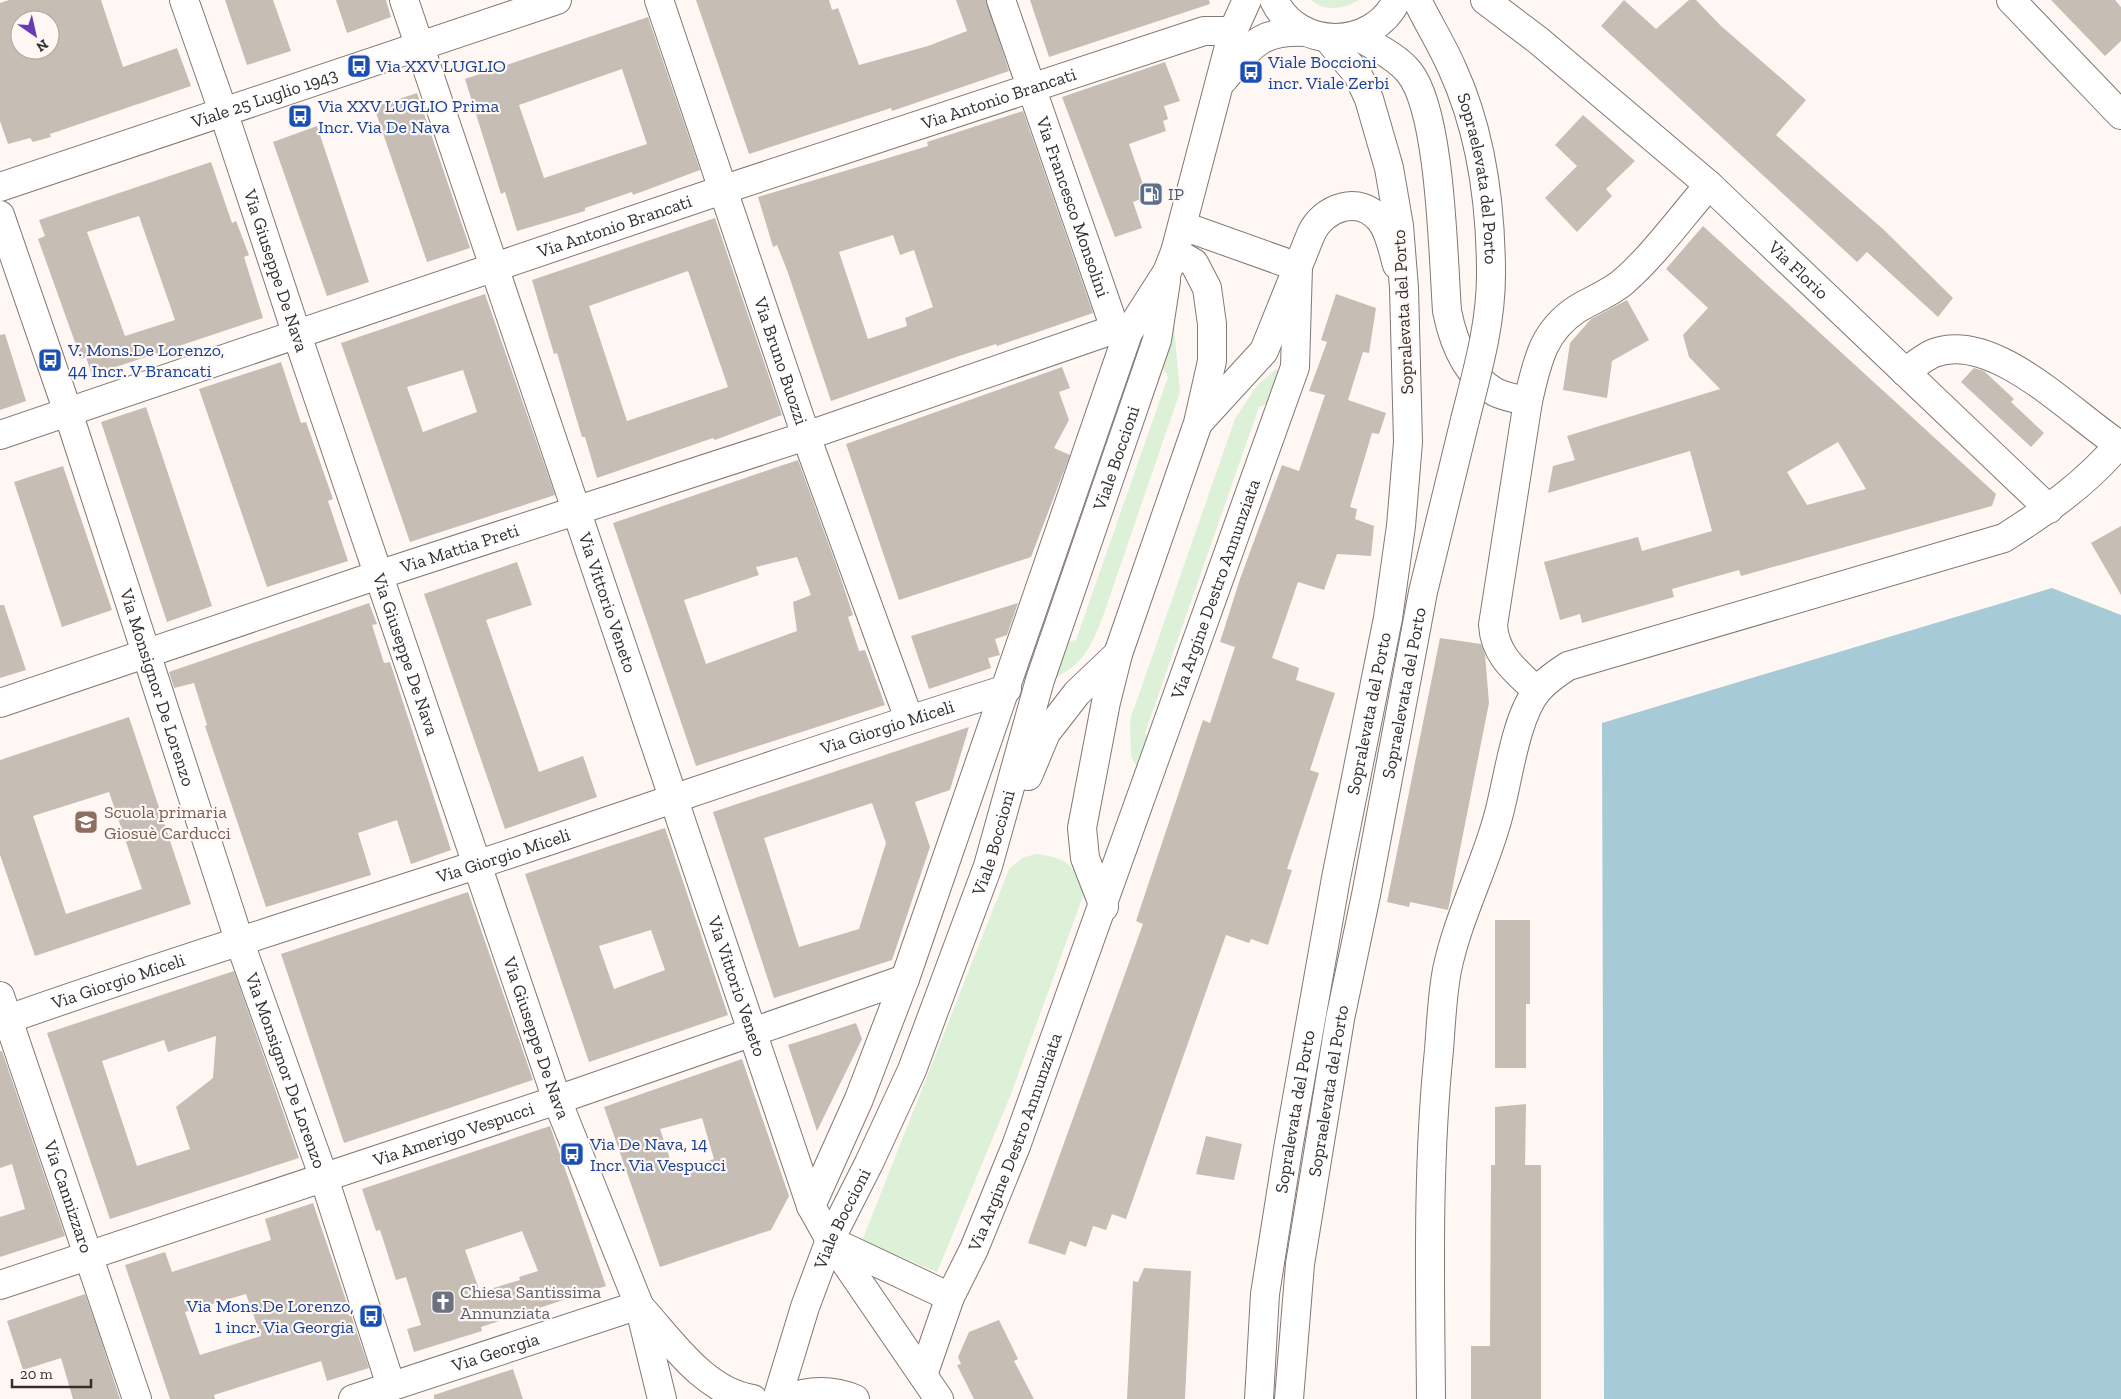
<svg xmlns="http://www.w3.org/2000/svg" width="2121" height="1399" font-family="'Zilla Slab',serif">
	<rect width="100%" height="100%" fill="#fff7f3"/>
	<!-- green -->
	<path fill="#dcf1d7" d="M1311,0H1359C1344,9 1326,12 1311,0Z
		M1174,327L1180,392L1102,619C1087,656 1081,665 1045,684L1059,644L1076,640L1168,377L1160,363Z
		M1276,369L1281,370L1270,402L1259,407L1145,733L1152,747L1141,775L1131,756L1130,720L1235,419L1256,387Z
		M1036,854C1064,857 1077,865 1084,893L1011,1094L937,1272L862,1241L1009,869L1022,858Z"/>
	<!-- water -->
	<path fill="#a6cad6" d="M2052,588L2121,615V1399H1604L1602,723Z"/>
	<!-- building -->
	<path fill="#c6bdb4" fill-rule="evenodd" d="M9,0H101L123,67L177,48L191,86L50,134L51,137L33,142L30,138L8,144L0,121V3ZM20,20H50V50H20Z
		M225,0H273L291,51L247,65Z
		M336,0H386L391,17L347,33Z
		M696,0H829L832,10L838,8L859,65L928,46L967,31L956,0H986L1009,71L892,111L891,108L749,154Z
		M1030,0H1209L1210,4L1049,57Z
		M1624,0L1656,29L1689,0H1696L1721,26L1806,100L1776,135L1884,230L1953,298L1938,317L1867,252L1857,262L1601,26Z
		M2051,0H2115L2121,7V41L2105,56Z
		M648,17L700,170L633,195L632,192L585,208V211L517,231L505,192L501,194L465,79ZM622,69L647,144L544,178L519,105Z
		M1165,62L1180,101L1164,106L1168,119L1163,121L1166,131L1129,144L1147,196L1133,202L1142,228L1115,237L1062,97Z
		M417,93L470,248L427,262L374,107Z
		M1023,111L1093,313L997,346L996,344L959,356L831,401L787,270L777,245L773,247L758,197L928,146L927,142ZM893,235L900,255L914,250L933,307L905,318L907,326L868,339L839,252Z
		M1583,115L1635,161L1606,189L1612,196L1577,232L1545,198L1577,166L1555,145Z
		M317,126L369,282L327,296L273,142Z
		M211,162L232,223L236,221L249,255L244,257L263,318L92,375L86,357L81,359L38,239L45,236L39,220ZM139,216L175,320L125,336L87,232Z
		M715,218L782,415L715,440L713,438L597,478L585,437H582L576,417L557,353L554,354L532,280ZM688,271L728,387L627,421L589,306Z
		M1703,226L1996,494L1992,506L1741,576L1739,570L1672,589L1674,597L1582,623L1580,614L1560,620L1544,562L1638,537L1642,551L1712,531L1690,451L1548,493L1553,466L1575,460L1567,436L1720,389L1689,357L1683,335L1708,308L1666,269ZM1838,442L1866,489L1807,505L1787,472Z
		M485,294L555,495L410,542L341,343ZM463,370L477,412L423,432L407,387Z
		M1336,294L1376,308L1369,353L1363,352L1348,400L1386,413L1379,434L1372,433L1350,507L1357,509L1355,519L1374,526L1371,556L1337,554L1324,590L1298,582L1272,658L1299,668L1296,680L1335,693L1310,770L1319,773L1287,869L1292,870L1268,945L1251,939L1249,943L1226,935L1126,1219L1112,1214L1106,1230L1093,1226L1086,1247L1070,1241L1065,1255L1028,1243L1143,924L1136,921L1203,720L1210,723L1235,647L1220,642L1240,579L1282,465L1299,471L1325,395L1309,391L1327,342L1321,340Z
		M1627,300L1649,340L1612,361L1607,398L1563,390L1570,343L1591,319Z
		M5,334L26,401L0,410V335Z
		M281,362L301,423L306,422L333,499L328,501L348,561L267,587L199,389Z
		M1062,367L1070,388L1059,392L1069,420L1054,448L1070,455L1031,557L899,600L846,444Z
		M1974,368L1984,371L2014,399L2011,402L2044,433L2031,447L1961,382Z
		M146,407L212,606L167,622L101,422Z
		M798,460L838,570L853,615L848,617L859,651L865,650L885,705L696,766L613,523ZM797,557L811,595L793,602L797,631L706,664L684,600L759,575L756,567Z
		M63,466L112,610L62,627L14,482Z
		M2121,526V595L2091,543Z
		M517,562L532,605L486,620L539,772L583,756L597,797L505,829L424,594Z
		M369,603L377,624L372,625L384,663L390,662L451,850L411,864L397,820L358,833L371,875L266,907L205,726L207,725L194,683L174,688L169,672Z
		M1018,603L1007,635L995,639L1000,655L988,658L991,668L929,689L911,636Z
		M0,605H4L26,670L0,678Z
		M1440,638L1481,644L1485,654L1489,703L1448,910L1410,902L1409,907L1387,902Z
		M129,717L191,904L35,956L0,855V760ZM109,792L142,889L66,914L33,816Z
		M969,727L950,790L915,802L930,847L892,960L774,998L713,812ZM872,803L886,843L859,929L799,947L764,838Z
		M665,828L728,1015L589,1062L525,874ZM651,930L665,970L614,989L599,946Z
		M468,892L533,1080L344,1143L281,954Z
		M1495,920H1530V1004H1526V1068H1495Z
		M234,971L299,1158L110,1219L47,1033ZM216,1036L213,1078L176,1107L190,1149L137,1166L102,1061L164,1040L168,1052Z
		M856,1023L862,1039L817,1131L788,1045Z
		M0,1051H2L65,1236L0,1257V1217L25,1209L12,1164L0,1168Z
		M742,1059L789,1196L771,1230L660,1267L604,1107ZM702,1118L714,1159L674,1171L660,1129Z
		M1526,1104L1525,1165H1541V1399H1471V1346H1490L1491,1165H1495V1107Z
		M550,1126L606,1286L481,1327L482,1331L414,1352L407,1329L421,1325L406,1277L396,1280L380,1230L376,1231L362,1189ZM522,1231L538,1271L519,1277L520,1280L480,1292L465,1250Z
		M1206,1136L1242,1144L1234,1180L1196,1174Z
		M313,1203L369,1368L327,1381L321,1361L214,1395L215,1399H170L125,1265L165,1252L172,1272L271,1240L265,1219ZM246,1294L261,1336L200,1355L185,1312Z
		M1144,1268L1191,1271L1185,1399H1127L1133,1281L1138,1282Z
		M85,1294L97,1328L120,1399H73L61,1358L23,1370L7,1321Z
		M999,1320L1018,1359L1014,1361L1034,1399H974L957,1365L961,1364L958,1357L969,1332Z
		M513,1369L523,1399H434V1395Z"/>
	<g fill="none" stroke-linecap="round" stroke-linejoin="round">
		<!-- minor casing -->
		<g stroke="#837872" stroke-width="30">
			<g id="minor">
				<path id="s1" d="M184,0L223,111L297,335L557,1100L639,1305L662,1399"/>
				<path id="s2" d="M404,0L811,1206L830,1240L939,1399"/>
				<path id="s3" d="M659,0L806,436L909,719"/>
				<path id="s4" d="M1001,0L1115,329"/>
				<path id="s5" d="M1485,0L1539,41L1709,185L2049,509"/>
				<path d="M2011,0L2121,115"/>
				<path d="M1356,35C1373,46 1396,56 1409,72C1441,111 1443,256 1447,311C1453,341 1466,375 1495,392C1505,397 1517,399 1528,401"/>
				<path d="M1224,79C1252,45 1259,30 1306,32"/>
				<path id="s6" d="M0,187L557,0"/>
				<path id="s7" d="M0,215L68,412L239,940L324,1178L391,1386"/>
				<path d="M1905,372C1914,366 1924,357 1934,353C1994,330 2074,416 2121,446"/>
				<path d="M1199,422L1264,351L1311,234C1323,207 1360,194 1381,221C1390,233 1393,251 1397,265"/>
				<path id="s8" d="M0,435L725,189L1204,31H1233"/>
				<path d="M1537,691C1516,671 1495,656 1493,625L1528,401C1537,363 1542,332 1577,309C1592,300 1610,293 1623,282C1655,254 1681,217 1709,185"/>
				<path id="s9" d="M0,703L378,575L806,436L1115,329L1128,333"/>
				<path d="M1028,776L1046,733L1077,693L1118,654"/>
				<path d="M1104,907L1085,858L1082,828L1106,702L1118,654L1198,423L1212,361V324L1207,288L1194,263L1175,252"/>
				<path id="s10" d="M0,996L137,1399"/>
				<path id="s11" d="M0,1022C157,966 317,917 476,865C653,807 829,744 1007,689"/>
				<path d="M811,1206L859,1099L905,979L1128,333L1167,272L1175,252L1233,31L1247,0"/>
				<path d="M831,1241L950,1297"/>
				<path id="s12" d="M0,1285L557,1100L905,979"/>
				<path d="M641,1308C672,1342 705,1392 753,1399"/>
				<path id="s13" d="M923,1375L950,1297L974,1249L1016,1146L1295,367L1298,267L1183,226"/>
				<path id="s14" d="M353,1399L639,1305"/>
				<path id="s15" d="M777,1399L805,1307L830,1240L869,1163L912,1070L988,866L1040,680L1157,340L1166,281"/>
				<path d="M785,1399C809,1390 831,1389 855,1399"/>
				<path d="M1431,1399C1430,1282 1427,1166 1439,1050C1441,1024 1442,996 1447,970C1458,917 1484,869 1498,817C1508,782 1515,717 1538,690C1547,680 1557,673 1568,666L2004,538C2046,511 2087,483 2119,444"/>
			</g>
		</g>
		<!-- major casing -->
		<g stroke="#837872" stroke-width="30">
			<g id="major">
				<path d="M1274,0C1298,51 1373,50 1397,0"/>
				<path id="s16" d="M1417,0C1428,23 1442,45 1452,68C1481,131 1491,207 1491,275"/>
				<path id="s17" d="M1259,1399L1265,1294L1288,1149L1336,878L1388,618L1401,526L1408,442L1404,288L1399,226L1389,168L1369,99L1358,75L1328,39"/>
				<path id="s18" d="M1289,1399L1300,1264L1340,1019L1366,895L1423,592L1465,420"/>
			</g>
		</g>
		<!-- minor -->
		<use href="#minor" stroke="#fff" stroke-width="28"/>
		<!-- major -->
		<use href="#major" stroke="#fff" stroke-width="28"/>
		<!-- major-bridge casing -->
		<g stroke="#837872" stroke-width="30" stroke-linecap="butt">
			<path id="major-bridge" d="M1465,420C1477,372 1491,325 1491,275"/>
		</g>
		<!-- major-bridge -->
		<use href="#major-bridge" stroke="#fff" stroke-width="28"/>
	</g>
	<!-- icons -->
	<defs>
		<g id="bus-square" transform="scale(1.25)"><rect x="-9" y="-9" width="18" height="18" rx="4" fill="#1a4fb4" stroke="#fff7f3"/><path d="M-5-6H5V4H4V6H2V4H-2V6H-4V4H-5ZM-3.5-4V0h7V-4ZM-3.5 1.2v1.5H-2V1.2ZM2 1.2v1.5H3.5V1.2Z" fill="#fff"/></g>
		<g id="fuel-square" transform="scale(1.25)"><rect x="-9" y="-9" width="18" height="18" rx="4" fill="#5c6f8a" stroke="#fff7f3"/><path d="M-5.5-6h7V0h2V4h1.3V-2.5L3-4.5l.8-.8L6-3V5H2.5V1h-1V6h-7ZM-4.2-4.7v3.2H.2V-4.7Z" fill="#fff"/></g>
		<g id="school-square" transform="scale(1.25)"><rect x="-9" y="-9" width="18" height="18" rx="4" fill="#8d6e63" stroke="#fff7f3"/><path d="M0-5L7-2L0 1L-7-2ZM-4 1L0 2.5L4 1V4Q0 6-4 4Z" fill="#fff"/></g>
		<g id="church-square" transform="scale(1.25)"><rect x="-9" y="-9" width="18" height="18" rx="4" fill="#6b7280" stroke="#fff7f3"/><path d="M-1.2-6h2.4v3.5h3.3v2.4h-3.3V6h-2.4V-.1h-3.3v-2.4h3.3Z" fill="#fff"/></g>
	</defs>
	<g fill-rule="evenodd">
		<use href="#bus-square" x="359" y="66"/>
		<use href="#bus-square" x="1251" y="72"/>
		<use href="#bus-square" x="300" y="116"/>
		<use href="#fuel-square" x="1151" y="194"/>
		<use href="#bus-square" x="50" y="360"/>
		<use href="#school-square" x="86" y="822"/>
		<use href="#bus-square" x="572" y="1154"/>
		<use href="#church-square" x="443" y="1302"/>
		<use href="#bus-square" x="371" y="1316"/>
	</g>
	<g text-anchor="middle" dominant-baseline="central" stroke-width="4.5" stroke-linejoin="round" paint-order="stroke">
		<!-- transit labels -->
		<g font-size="18" fill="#164399" stroke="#fff7f3" text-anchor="start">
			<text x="1268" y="62">Viale Boccioni<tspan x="1268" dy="21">incr. Viale Zerbi</tspan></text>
			<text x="376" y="66">Via XXV LUGLIO</text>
			<text x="318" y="106">Via XXV LUGLIO Prima<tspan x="318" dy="21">Incr. Via De Nava</tspan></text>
			<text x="68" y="350">V. Mons.De Lorenzo,<tspan x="68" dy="21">44 Incr. V Brancati</tspan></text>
			<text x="590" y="1144">Via De Nava, 14<tspan x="590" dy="21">Incr. Via Vespucci</tspan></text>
			<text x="354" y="1306" text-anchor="end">Via Mons.De Lorenzo,<tspan x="354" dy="21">1 incr. Via Georgia</tspan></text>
		</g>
		<!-- street labels -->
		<g font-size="18" fill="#35302e" stroke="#fff7f3">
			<text stroke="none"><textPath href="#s6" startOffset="279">Viale 25 Luglio 1943</textPath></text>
			<text stroke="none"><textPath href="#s8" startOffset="1054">Via Antonio Brancati</textPath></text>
			<text stroke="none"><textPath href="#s16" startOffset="191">Sopraelevata del Porto</textPath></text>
			<text stroke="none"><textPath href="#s4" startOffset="219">Via Francesco Monsolini</textPath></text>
			<text stroke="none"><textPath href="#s8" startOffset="649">Via Antonio Brancati</textPath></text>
			<text stroke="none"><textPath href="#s5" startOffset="414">Via Florio</textPath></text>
			<text stroke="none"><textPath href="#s1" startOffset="286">Via Giuseppe De Nava</textPath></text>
			<text transform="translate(1403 312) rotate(-93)">Sopralevata del Porto</text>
			<text stroke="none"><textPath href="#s3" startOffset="381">Via Bruno Buozzi</textPath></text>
			<text stroke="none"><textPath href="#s15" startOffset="1002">Viale Boccioni</textPath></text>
			<text stroke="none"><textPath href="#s9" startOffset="485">Via Mattia Preti</textPath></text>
			<text stroke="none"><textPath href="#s13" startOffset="839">Via Argine Destro Annunziata</textPath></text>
			<text stroke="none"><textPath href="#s2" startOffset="636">Via Vittorio Veneto</textPath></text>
			<text stroke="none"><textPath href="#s1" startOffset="691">Via Giuseppe De Nava</textPath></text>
			<text stroke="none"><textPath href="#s7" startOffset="498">Via Monsignor De Lorenzo</textPath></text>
			<text stroke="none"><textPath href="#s18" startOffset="716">Sopraelevata del Porto</textPath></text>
			<text stroke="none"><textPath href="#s17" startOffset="695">Sopralevata del Porto</textPath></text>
			<text stroke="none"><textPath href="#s11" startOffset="935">Via Giorgio Miceli</textPath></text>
			<text stroke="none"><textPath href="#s15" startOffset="598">Viale Boccioni</textPath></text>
			<text stroke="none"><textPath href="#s11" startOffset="530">Via Giorgio Miceli</textPath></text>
			<text stroke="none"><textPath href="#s11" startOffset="125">Via Giorgio Miceli</textPath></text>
			<text stroke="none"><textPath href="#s2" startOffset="1041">Via Vittorio Veneto</textPath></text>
			<text stroke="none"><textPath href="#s1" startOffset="1096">Via Giuseppe De Nava</textPath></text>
			<text stroke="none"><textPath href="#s7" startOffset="902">Via Monsignor De Lorenzo</textPath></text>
			<text stroke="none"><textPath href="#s18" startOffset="311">Sopraelevata del Porto</textPath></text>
			<text stroke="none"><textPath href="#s17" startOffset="290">Sopralevata del Porto</textPath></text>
			<text stroke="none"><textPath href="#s12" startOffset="478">Via Amerigo Vespucci</textPath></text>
			<text stroke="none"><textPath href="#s13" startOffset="251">Via Argine Destro Annunziata</textPath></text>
			<text stroke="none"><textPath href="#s10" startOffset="212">Via Cannizzaro</textPath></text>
			<text stroke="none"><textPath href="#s15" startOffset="192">Viale Boccioni</textPath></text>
			<text stroke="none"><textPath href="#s14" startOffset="150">Via Georgia</textPath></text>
		</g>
		<!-- service labels -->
		<g font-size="18" fill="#4e5e75" stroke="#fff7f3" text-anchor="start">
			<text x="1168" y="194">IP</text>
		</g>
		<!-- education labels -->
		<g font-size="18" fill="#785e54" stroke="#fff7f3" text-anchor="start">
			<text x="104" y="812">Scuola primaria<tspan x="104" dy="21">Giosuè Carducci</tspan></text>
		</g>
		<!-- worship labels -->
		<g font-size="18" fill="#5b616d" stroke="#fff7f3" text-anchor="start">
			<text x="460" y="1292">Chiesa Santissima<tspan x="460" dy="21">Annunziata</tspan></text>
		</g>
	</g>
	<!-- north arrow -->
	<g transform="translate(35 35) rotate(146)"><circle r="24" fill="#fff7f3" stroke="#aea7a4"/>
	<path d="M0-4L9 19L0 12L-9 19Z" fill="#673db5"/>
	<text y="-8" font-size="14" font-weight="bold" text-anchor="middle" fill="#35302e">N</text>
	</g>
	<!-- scale -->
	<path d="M12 1379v8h79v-8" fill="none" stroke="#35302e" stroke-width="2.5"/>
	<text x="20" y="1379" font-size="15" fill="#35302e" stroke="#fff7f3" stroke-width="4" paint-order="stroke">20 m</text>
</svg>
